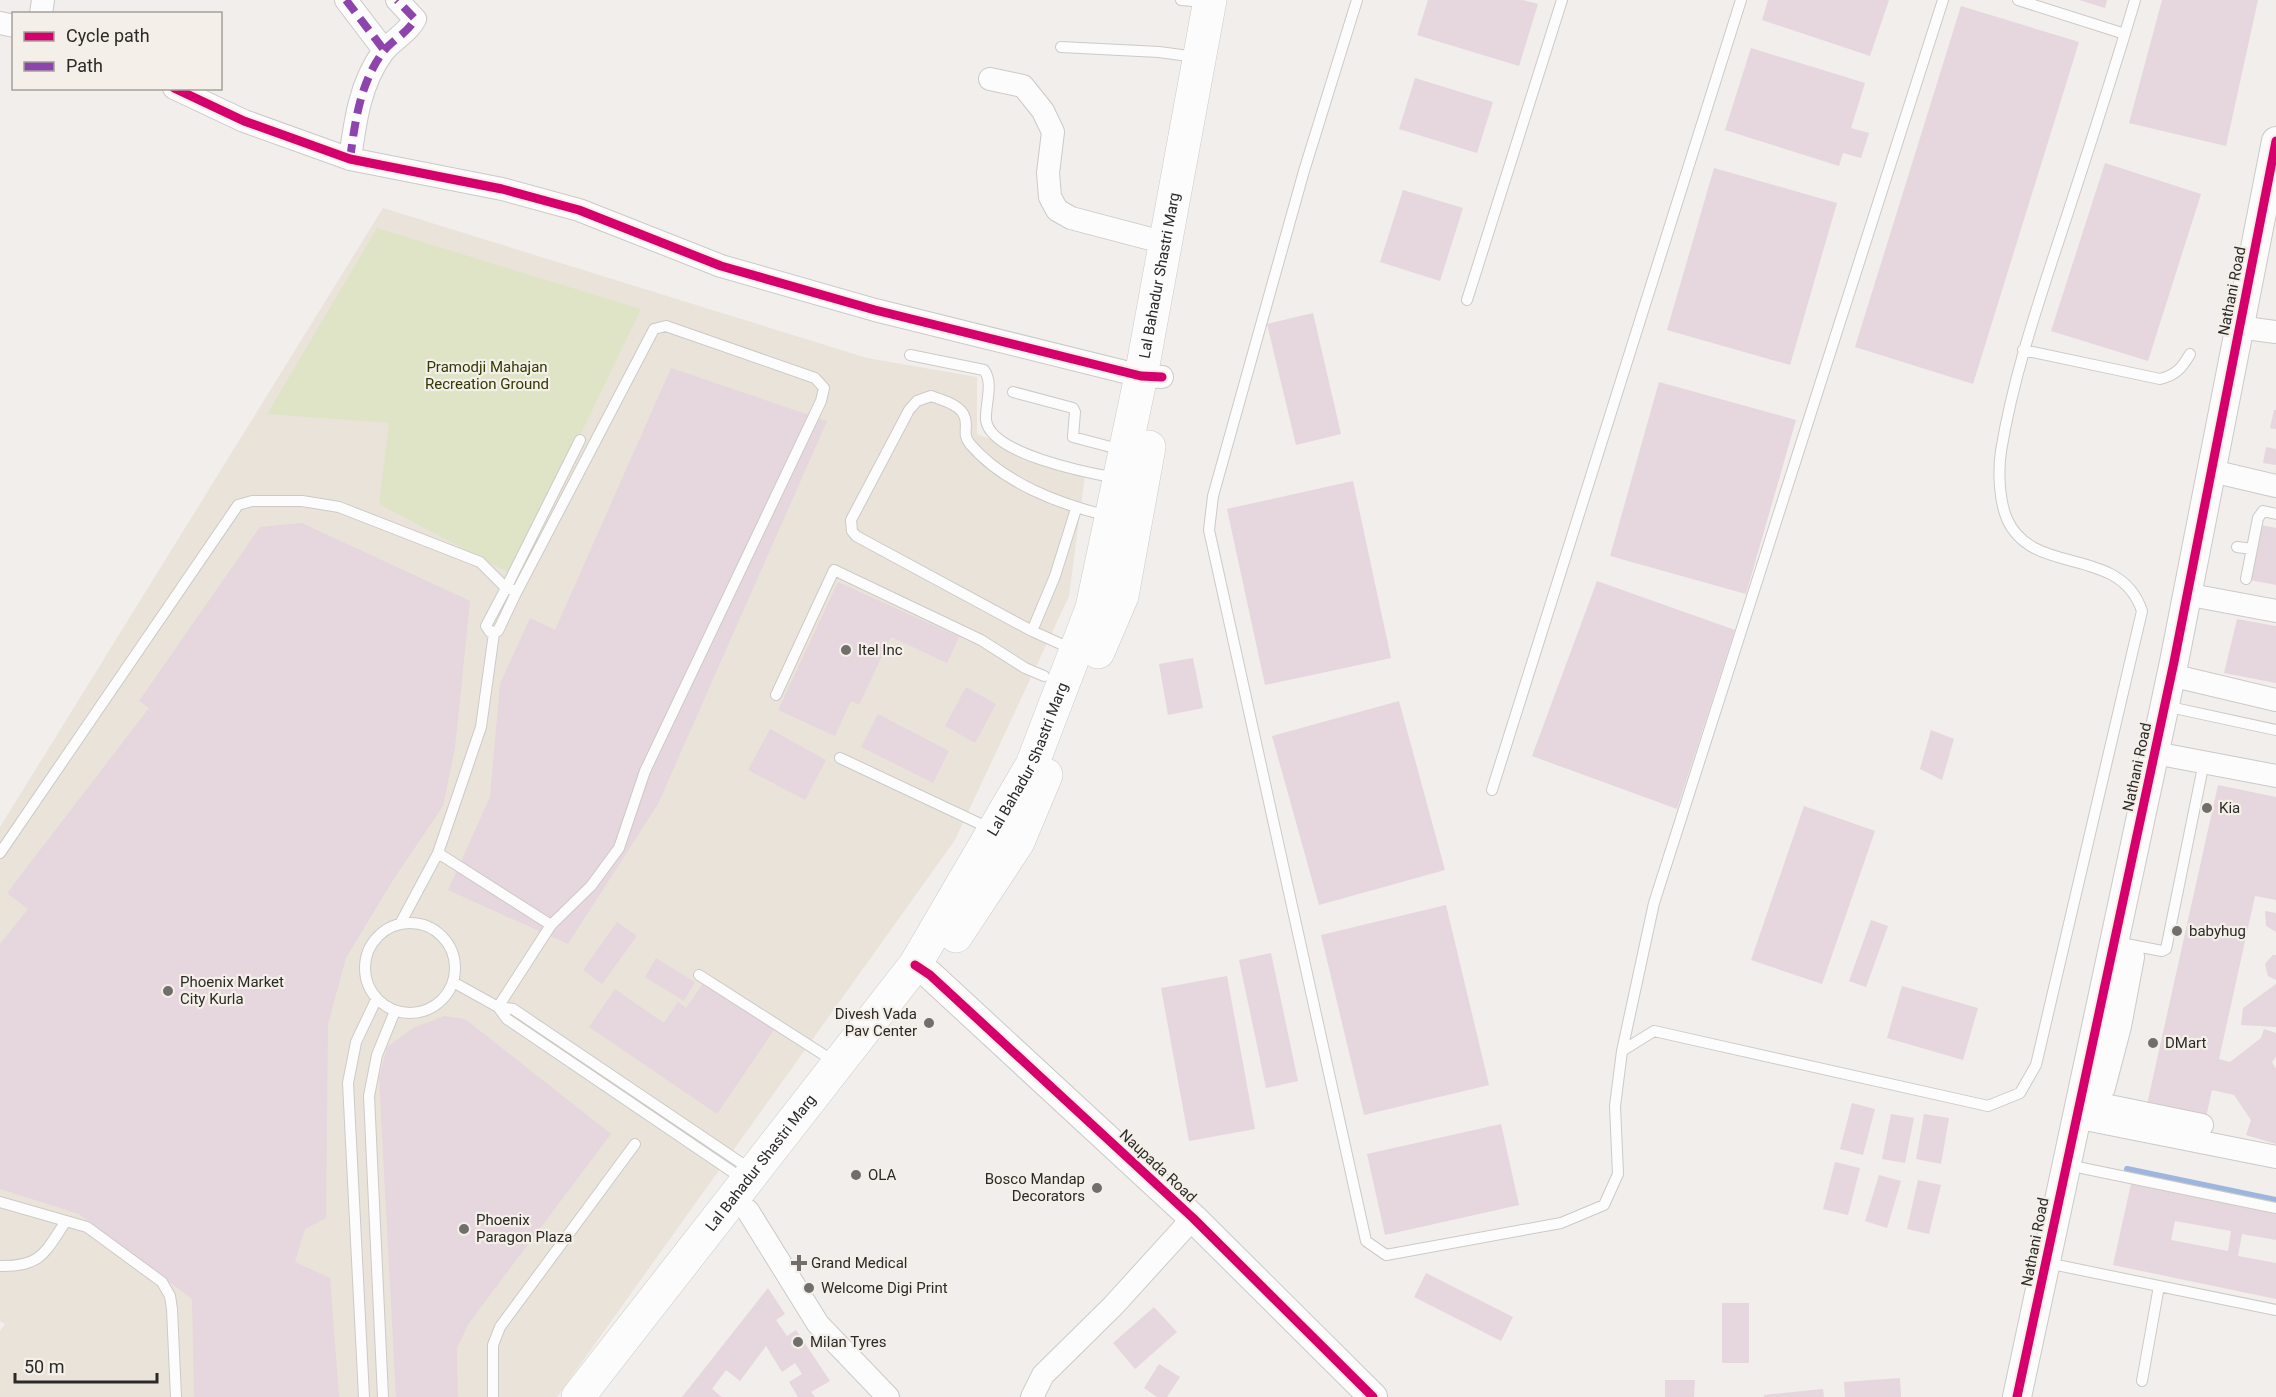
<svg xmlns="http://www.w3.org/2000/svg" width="2276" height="1397" font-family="Roboto,sans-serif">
	<rect width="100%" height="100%" fill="#f1eeeb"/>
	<!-- built -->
	<path fill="#eae3da" d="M383,208L867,358L977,377V434L1085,475L1069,596L955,840L557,1397H0V1331L5,1324L0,1321V827Z"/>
	<!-- green -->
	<path fill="#dfe4c7" d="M377,228L641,309L513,575L379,504L389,423L267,414Z"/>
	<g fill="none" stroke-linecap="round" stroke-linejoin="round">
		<!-- stream -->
		<path stroke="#9cb6dd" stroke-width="6" d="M2127,1169L2276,1200"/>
	</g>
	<!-- building -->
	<path fill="#e5d7dd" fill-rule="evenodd" d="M1428,0H1523L1538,4L1519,66L1417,35Z
		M1768,0H1889L1870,56L1762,20Z
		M2079,0H2107L2105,8Z
		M2162,0H2258L2226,146L2129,123Z
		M1961,6L2079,42L1973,384L1855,347Z
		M1751,48L1865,83L1851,128L1869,133L1861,158L1843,153L1839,166L1725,130Z
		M1415,78L1493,102L1477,153L1399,129Z
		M2105,163L2201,194L2148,361L2051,331Z
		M1714,168L1837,203L1790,365L1667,330Z
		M1403,190L1463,208L1440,281L1380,262Z
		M1313,313L1341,434L1296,445L1267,324Z
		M671,368L827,421L658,804L568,944L448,890L490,797L500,684L530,618L555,630Z
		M1659,382L1796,420L1746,594L1610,556Z
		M2274,410H2276V429L2270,428Z
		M2266,447L2276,449V465L2263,463Z
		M1353,481L1391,658L1265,685L1227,509Z
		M302,523L470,601L455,748L443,806L393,880L346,958L328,1024L326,1218L305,1229L295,1262L330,1278L339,1397H194L192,1299L79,1214L0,1189V944L28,909L7,893L149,708L139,701L260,527Z
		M2261,525L2276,528V585L2250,580Z
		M1597,581L1735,630L1677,809L1532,756Z
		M838,582L959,637L947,663L891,637L859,705L851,701L835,736L778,710Z
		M2237,619L2276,626V683L2224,673Z
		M1193,658L1203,708L1168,715L1159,664Z
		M966,687L996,704L975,743L945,726Z
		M1399,701L1445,870L1319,905L1272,736Z
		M878,714L949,751L933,783L861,747Z
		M770,729L826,760L805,800L748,770Z
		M1931,730L1954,739L1942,780L1920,769Z
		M2218,785L2276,797V900L2255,896L2219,1059L2230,1062L2261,1038L2264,1029L2276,1033V1057L2272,1062L2276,1069V1144L2246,1135L2251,1120L2234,1095L2212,1090L2205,1122L2146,1109Z
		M1804,806L1875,831L1822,984L1751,960Z
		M1446,905L1489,1085L1364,1115L1321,935Z
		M2265,911L2276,913V932L2266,926Z
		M1871,920L1888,926L1866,987L1849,981Z
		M617,922L637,936L602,984L583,970Z
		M1271,953L1298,1081L1266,1088L1239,960Z
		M2273,955H2276V980L2268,976L2265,964Z
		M656,958L695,982L684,1001L645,977Z
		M1227,976L1255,1129L1189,1141L1161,988Z
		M704,982L774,1030L717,1114L589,1027L615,989L664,1023L678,1002L686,1008Z
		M2276,984V1027L2241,1025L2243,1008Z
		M1902,986L1978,1008L1963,1060L1887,1038Z
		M444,1016L465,1019L611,1134L469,1323L457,1348L458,1397H396L379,1078L387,1047L413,1028Z
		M1852,1103L1875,1109L1863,1155L1840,1149Z
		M1891,1114L1914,1118L1905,1163L1882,1159Z
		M1924,1114L1949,1118L1941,1164L1916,1159Z
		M1501,1124L1519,1205L1385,1235L1367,1154Z
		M1835,1162L1860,1168L1848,1215L1823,1209Z
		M1879,1175L1901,1181L1887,1228L1865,1221Z
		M1918,1180L1941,1185L1929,1234L1907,1229Z
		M2131,1184L2276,1214V1240L2242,1234L2238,1256L2276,1263V1299L2113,1265ZM2175,1221L2231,1231L2228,1251L2171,1240Z
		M1426,1273L1513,1317L1501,1341L1414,1297Z
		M768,1288L785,1314L776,1320L787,1336L796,1330L830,1381L811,1392L815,1397H798L789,1382L802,1374L795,1363L782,1372L766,1346L740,1381L726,1370L712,1389L722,1397H682Z
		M1722,1303H1749V1363H1722Z
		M1154,1307L1177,1332L1135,1369L1113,1343Z
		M1159,1364L1180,1377L1167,1397H1157L1144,1388Z
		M1900,1378L1901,1397H1845L1844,1382Z
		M1665,1380H1695L1694,1397H1665Z
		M1823,1389L1824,1397H1764V1395Z"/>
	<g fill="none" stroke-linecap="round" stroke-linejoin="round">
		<!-- service casing -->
		<g stroke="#cccac7" stroke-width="12">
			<path id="service" d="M1181,0L1205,2
				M1357,0L1304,171L1213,496L1209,530L1366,1241L1386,1255L1561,1223L1604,1205L1618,1174L1615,1106L1622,1051L1654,1031L1988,1106L2020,1093L2036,1065L2142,611C2120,544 2033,578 2007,519C1999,500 1998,471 2001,451C2012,384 2033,319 2054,255C2082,170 2110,85 2135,0
				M2018,0L2125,34
				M1061,47L1159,52L1196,57
				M1467,300L1562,0
				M2023,350L2160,379C2176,375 2182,368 2190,354
				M910,355L984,370C994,383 985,404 986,420C990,454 1088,473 1117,478
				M1013,392L1073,408L1075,412L1073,437L1122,450
				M2237,547L2252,549
				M2246,579L2258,518L2263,511L2276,514
				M506,588L514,590L515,595L498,631L490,632L486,626Z
				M515,595L654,329L666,326L815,378L824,388L821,401L645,771L619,848L591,886L551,925
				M1032,631L1055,576L1076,509
				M1072,649L1032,631L856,536L852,531L851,520L909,410L917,401L931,396C942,400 962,405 965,418C968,429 962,434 970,444C1003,483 1061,505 1109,516
				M776,695L834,570L981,640L1025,668L1044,676
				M2165,706L2276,730
				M840,758L991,829
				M1492,790L1741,0
				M0,853L238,505L252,501H302L339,507L480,562L506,588L580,440
				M438,853L551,925L498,1007
				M365 968a45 45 0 1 1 90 0a45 45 0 1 1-90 0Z
				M400,924L438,853L481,727L494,633
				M2126,944L2162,951L2166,949L2204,762
				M699,975L835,1062
				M453,982L498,1007L513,1009L750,1169
				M498,1007L507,1019L743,1179
				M1622,1051L1654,903L1943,0
				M2082,1168L2276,1208
				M0,1202L87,1227L162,1282L170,1296L172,1309L176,1397
				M2047,1263L2276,1310
				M0,1266C42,1267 45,1252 66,1221
				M2142,1381L2159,1286
				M364,1397L348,1083L356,1042L376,1000
				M383,1397L369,1096L377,1055L395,1011
				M493,1397V1345L500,1327L635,1144"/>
		</g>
		<!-- minor casing -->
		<g stroke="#cccac7" stroke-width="24">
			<path id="minor" d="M346,0L384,50
				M41,14L43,0
				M0,23L14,26
				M990,79L1023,86L1043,111L1053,132L1048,173L1050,197L1057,210L1071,218L1166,243
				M174,88L244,121L350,159L502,189L579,210L721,266L875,310L1141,376L1162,377
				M350,159C355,122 360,83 383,52C392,40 408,33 415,19L397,0
				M2253,329L2276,332
				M2212,471L2276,486
				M2196,596L2276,611
				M2179,677L2276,700
				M2155,753L2276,776
				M2080,1100L2202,1125
				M2075,1117L2276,1157
				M748,1211L818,1324L888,1397
				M1032,1397L1043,1375L1113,1306L1193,1218"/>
		</g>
		<!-- tertiary casing -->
		<g stroke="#cccac7" stroke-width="30">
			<path id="tertiary" d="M915,965L930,975L1193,1218L1373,1397
				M2101,1087L2117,1026L2130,957
				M2017,1397L2174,662L2276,141"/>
		</g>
		<!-- primary casing -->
		<g stroke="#cccac7" stroke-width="34">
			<g id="primary">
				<path d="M1098,652L1122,596L1149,447"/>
				<path d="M956,936L1018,842L1046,775"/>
				<path id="s1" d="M578,1397L915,965L1032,765L1092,608L1141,376L1210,0"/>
			</g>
		</g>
		<!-- service -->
		<use href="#service" stroke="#fdfcfc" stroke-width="10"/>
		<!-- minor -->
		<use href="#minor" stroke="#fdfcfc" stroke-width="22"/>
		<!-- tertiary -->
		<use href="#tertiary" stroke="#fdfcfc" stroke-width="28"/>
		<!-- primary -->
		<use href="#primary" stroke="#fdfcfc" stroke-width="33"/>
		<!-- quiet -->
		<path stroke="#8e44ad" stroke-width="8" stroke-dasharray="15 8" stroke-linecap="butt" d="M346,0L384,50
			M350,159C355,122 360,83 383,52C392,40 408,33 415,19L397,0"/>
		<!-- cycleway casing -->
		<g stroke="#f4efe8" stroke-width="13">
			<path id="cycleway" d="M174,88L244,121L350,159L502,189L579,210L721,266L875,310L1141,376L1162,377
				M915,965L930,975L1193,1218L1373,1397
				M2017,1397L2174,662L2276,141"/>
		</g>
		<!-- cycleway -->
		<use href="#cycleway" stroke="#d6006c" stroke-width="9"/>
	</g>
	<!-- markers -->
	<g fill="#716f6c" stroke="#f4efe8" stroke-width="2">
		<circle cx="846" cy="650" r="6"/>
		<circle cx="2207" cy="808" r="6"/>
		<circle cx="2177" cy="931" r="6"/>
		<circle cx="168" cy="991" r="6"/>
		<circle cx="929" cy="1023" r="6"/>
		<circle cx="2153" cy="1043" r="6"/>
		<circle cx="856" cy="1175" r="6"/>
		<circle cx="1097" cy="1188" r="6"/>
		<circle cx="464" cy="1229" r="6"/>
		<path d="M796 1254h6v6h6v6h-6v6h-6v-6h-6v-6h6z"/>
		<circle cx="809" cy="1288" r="6"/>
		<circle cx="798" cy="1342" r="6"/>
	</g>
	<g text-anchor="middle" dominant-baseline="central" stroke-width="4.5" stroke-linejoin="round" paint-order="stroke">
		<!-- street labels -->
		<g font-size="15" fill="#2c2a28" stroke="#f4efe8">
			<text stroke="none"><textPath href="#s1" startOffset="1287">Lal Bahadur Shastri Marg</textPath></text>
			<text transform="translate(2232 291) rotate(-79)">Nathani Road</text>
			<text stroke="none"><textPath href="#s1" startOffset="783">Lal Bahadur Shastri Marg</textPath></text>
			<text transform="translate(2137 767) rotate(-78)">Nathani Road</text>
			<text stroke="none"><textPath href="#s1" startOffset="297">Lal Bahadur Shastri Marg</textPath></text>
			<text transform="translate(1158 1166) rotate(43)">Naupada Road</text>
			<text transform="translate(2035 1242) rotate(-79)">Nathani Road</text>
		</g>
		<!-- park labels -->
		<g font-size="15" fill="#313a02" stroke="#f4efe8">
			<text x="487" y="367">Pramodji Mahajan<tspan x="487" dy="17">Recreation Ground</tspan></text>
		</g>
		<!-- poi labels -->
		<g font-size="15" fill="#2c2a28" stroke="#f4efe8" text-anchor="start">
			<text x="858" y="650">Itel Inc</text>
			<text x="2219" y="808">Kia</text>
			<text x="2189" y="931">babyhug</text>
			<text x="180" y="982">Phoenix Market<tspan x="180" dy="17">City Kurla</tspan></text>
			<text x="917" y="1014" text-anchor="end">Divesh Vada<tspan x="917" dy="17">Pav Center</tspan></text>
			<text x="2165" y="1043">DMart</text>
			<text x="868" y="1175">OLA</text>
			<text x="1085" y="1179" text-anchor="end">Bosco Mandap<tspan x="1085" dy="17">Decorators</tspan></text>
			<text x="476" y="1220">Phoenix<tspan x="476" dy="17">Paragon Plaza</tspan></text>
			<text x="811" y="1263">Grand Medical</text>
			<text x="821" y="1288">Welcome Digi Print</text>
			<text x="810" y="1342">Milan Tyres</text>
		</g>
	</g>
	<!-- legend -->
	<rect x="12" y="12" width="210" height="78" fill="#f4efe8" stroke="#a4a09b" stroke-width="1.5"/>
	<rect x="24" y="32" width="30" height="9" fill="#d6006c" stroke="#a4a09b" stroke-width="1.5"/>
	<text x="66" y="42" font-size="18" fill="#2c2a28">Cycle path</text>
	<rect x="24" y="62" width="30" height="9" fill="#8e44ad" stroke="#a4a09b" stroke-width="1.5"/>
	<text x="66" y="72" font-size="18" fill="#2c2a28">Path</text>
	<!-- scale -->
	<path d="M15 1373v9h142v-9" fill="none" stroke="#2c2a28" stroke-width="3"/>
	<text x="24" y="1373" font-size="18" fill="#2c2a28" stroke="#f4efe8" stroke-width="4.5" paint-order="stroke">50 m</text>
</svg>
